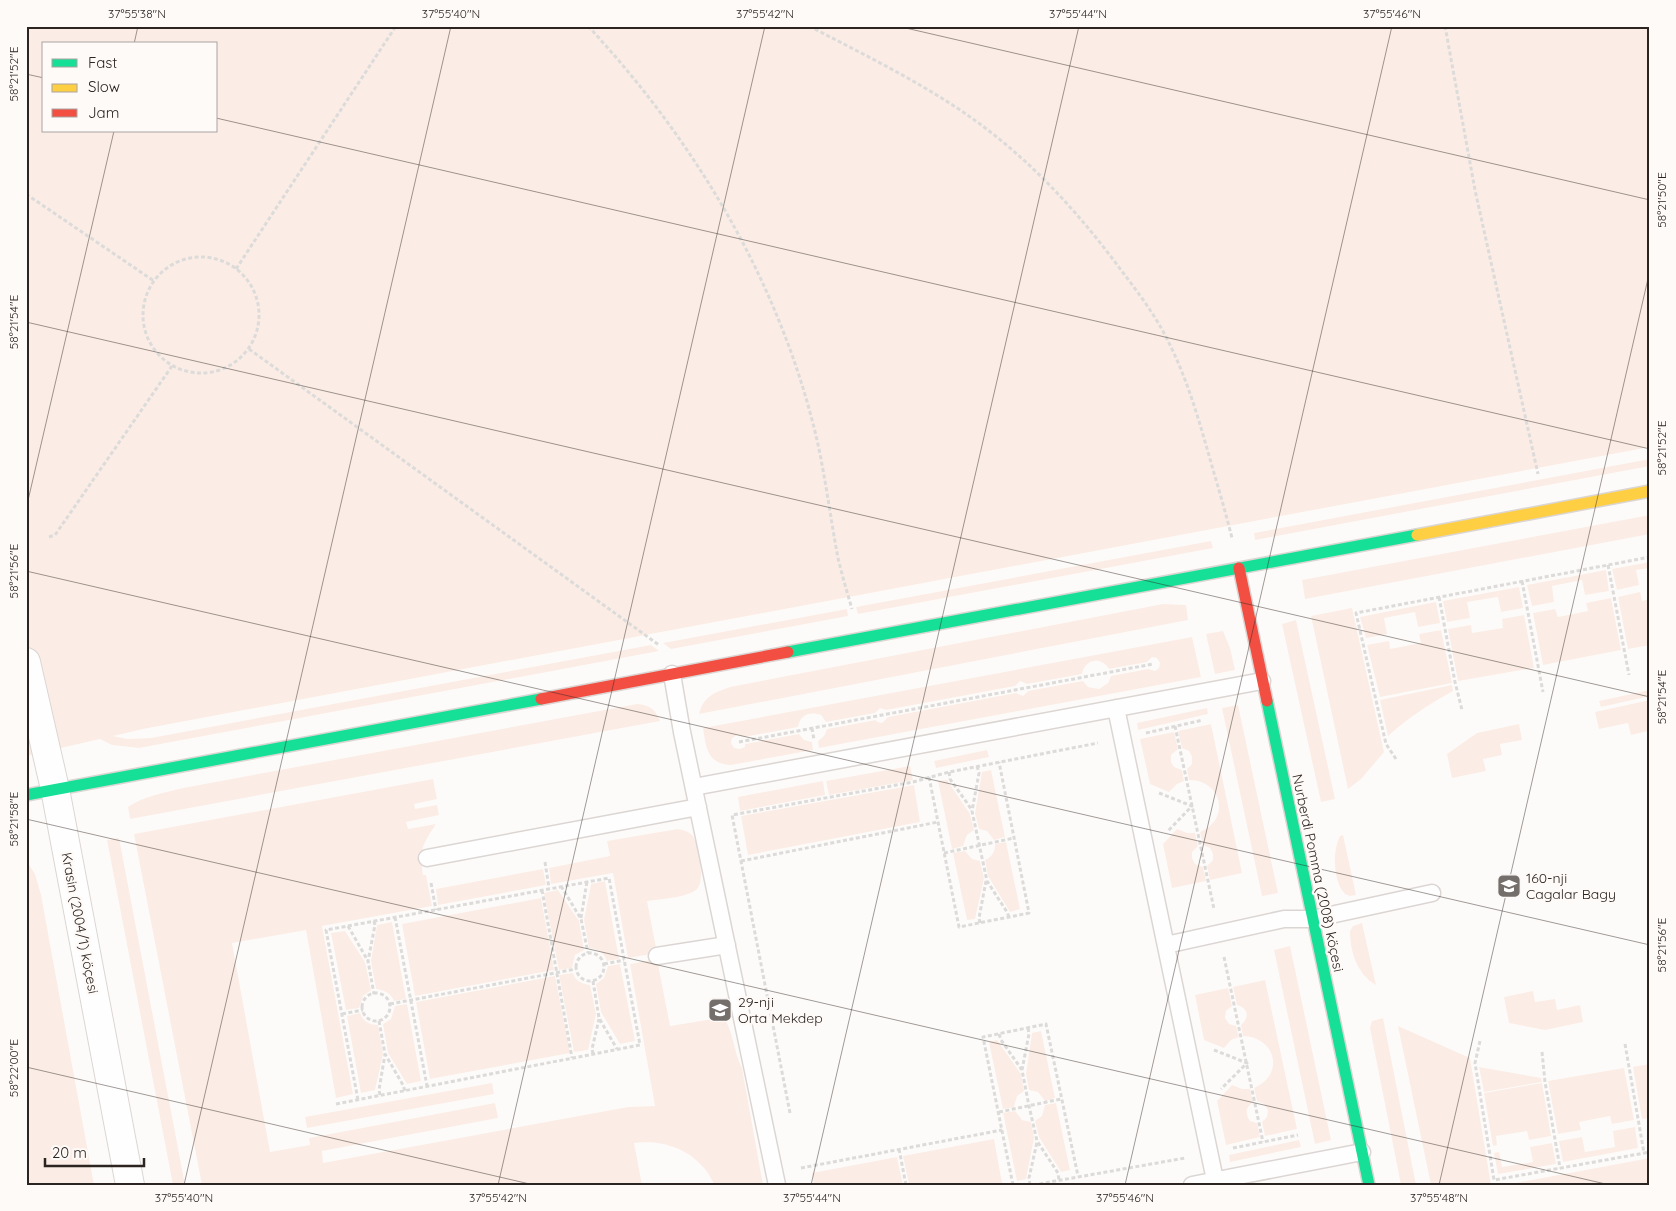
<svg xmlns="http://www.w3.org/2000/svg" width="1676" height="1211" font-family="Quicksand,sans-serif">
	<rect width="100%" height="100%" fill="#fdfbf9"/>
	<!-- green -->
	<path fill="#fbede5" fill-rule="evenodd" d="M26,26H1650V447L143,729L113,736L127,739L151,738L651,645L659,651L139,748L112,745L100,739L26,756ZM44,44H216V131H44Z
		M1650,459V466L1255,540L1254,533Z
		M1650,515V534L1305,599L1302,580Z
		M1211,541L1213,548L858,614L856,607Z
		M1650,562V568L1636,570L1639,585L1617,590L1612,569Z
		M1606,570L1609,591L1585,595L1582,580L1552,586L1554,602L1532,606L1527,585Z
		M1519,587L1523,608L1501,612L1498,597L1467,602L1470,618L1447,622L1443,601Z
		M1640,592L1642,601L1650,599V645L1628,649L1618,597Z
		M1611,598L1621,650L1543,665L1533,613L1555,609L1558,617L1588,611L1586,603Z
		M1436,602L1440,623L1418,627L1415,612L1384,618L1387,634L1366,638L1360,617Z
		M1163,604L1186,605L1188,620L699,714C703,697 715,692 730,687Z
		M1352,608L1384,752L1361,779L1348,789L1311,616Z
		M847,609L848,616L671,649L663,643Z
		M1524,615L1534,668L1458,681L1448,629L1471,625L1472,633L1503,628L1502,619Z
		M1296,620L1335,799L1321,802L1282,624Z
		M1441,630L1452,683L1380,697L1367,645L1389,641L1390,649L1421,643L1419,634Z
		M1223,631L1230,648L1235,670L1215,674L1206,634Z
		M1192,637L1201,677L819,748L818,741L824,736L827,729L876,720L877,722L882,723L888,717L1016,693L1023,696L1028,691L1083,681L1088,687L1099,689L1108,683L1111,676L1148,669L1155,671L1159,668L1160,663L1157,658L1152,657L1147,662L1109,669C1101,656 1085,659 1082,674L1027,684L1020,681L1015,686L886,710L880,708L875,713L826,722L821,715C809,711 800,715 798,727L744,737L737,735L732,738L731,743L734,748L740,749L745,747V744L799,734L804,740L812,742L813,750L731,765C707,764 706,747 703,728Z
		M1452,685L1453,691C1429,704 1408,718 1388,736L1380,700Z
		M1650,690V696L1601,707L1599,701Z
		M1650,700V738L1648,731L1631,735L1628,723L1599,729L1595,712Z
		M637,704C650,705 655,709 660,721L130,819L128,807C144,796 164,793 183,788Z
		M1238,705L1278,893L1262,896L1222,708Z
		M1207,708L1208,714L1138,730L1137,723Z
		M1211,724L1242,873L1210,880L1207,866L1213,860V854L1210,848L1203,845L1200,832C1231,819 1222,780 1189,780L1187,769L1192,764V757L1189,751L1182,748L1178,731Z
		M1519,724L1522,740L1500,744L1502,755L1483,759L1486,771L1452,778L1447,754L1477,733Z
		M1174,732L1178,749L1171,755V762L1174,767L1182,770L1184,781L1177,784L1169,792L1150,784L1140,739Z
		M987,750L989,757L936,768L934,761Z
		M910,766L913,780L829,795L826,781Z
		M991,770L1005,837L994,840L987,831L979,829L975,813L982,772Z
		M433,779L437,799L414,804L415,809L437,805L439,815L406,822L408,829L436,824C422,845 419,850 423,875H426L432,906L322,926L353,1094L336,1098L306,930L232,943L270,1152L310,1145L309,1138L495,1103L498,1118L322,1151L323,1163L628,1107L655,1106L630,964L657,959L670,1026L713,1019L726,1021C734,1036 734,1053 742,1068L763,1185H715C711,1179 708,1172 704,1168C686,1147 660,1140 634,1143L642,1185H202L134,834Z
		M947,780L970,814L974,830L967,835L963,846L952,849L938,781Z
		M823,781L825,795L740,811L738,797Z
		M914,785L920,822L748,855L741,816Z
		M678,829C683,830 688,831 692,835C699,843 706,883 696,890C685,898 661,899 647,901L657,953L628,958L613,873L551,884L549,868L610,856L607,841Z
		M1177,829L1187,833H1195L1198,846L1192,852V858L1195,864L1203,867L1206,881L1172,888L1163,844Z
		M1343,835L1356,895L1350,896L1345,894C1333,882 1332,851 1340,836Z
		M119,838L185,1185H173L107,840Z
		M1006,842L1020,909L1010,912L988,876L985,860C992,857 995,852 995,844Z
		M965,851L972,859L980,861L984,878L975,919L967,920L953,853Z
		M26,860L35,874L41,895L94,1185H26Z
		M543,869L546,885L438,905L436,889Z
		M605,881L619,959L607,961C604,952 597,949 589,948L584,920L591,884Z
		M558,890L579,921L584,950L575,955L572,968L559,970L544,893Z
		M541,898L554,970L415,996L402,924Z
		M392,922L406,999L394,1001C391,993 384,990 376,989L371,961L377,925Z
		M1362,923L1376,985C1357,974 1350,952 1350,931L1353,926Z
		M345,931L365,962L371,990L363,996L359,1008L346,1010L331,933Z
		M1290,946L1331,1140L1315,1144L1274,950Z
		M620,964L635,1041L620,1044L601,1012L596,984L604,978L608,966Z
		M573,973C575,981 582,984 590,985L596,1014L588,1050L574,1052L559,975Z
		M555,976L570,1053L430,1079L416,1002Z
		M1265,980L1297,1129L1265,1136L1262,1122L1267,1117L1268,1110L1264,1104L1257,1101L1254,1088C1285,1075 1276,1037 1243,1036L1241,1025C1250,1017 1248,1008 1237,1005L1233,987Z
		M1228,988L1232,1006L1226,1011L1225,1018L1229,1024L1236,1026L1239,1037L1231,1040L1224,1048L1204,1040L1195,995Z
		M1533,991L1535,1002L1555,999L1557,1010L1580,1005L1583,1022L1545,1030L1509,1023L1504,997Z
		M407,1004L421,1081L407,1084L388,1053L383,1024L391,1019L395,1006Z
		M360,1013C363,1021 369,1025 378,1025L383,1054L375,1090L361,1093L347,1016Z
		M1383,1018L1416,1185H1401L1370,1028L1372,1021Z
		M1398,1026L1470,1058L1491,1185H1431Z
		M1041,1031L1055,1098L1045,1101L1038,1092L1029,1090L1026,1074L1032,1033Z
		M997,1040L1021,1074L1024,1091L1017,1096L1014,1107L1003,1109L989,1042Z
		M1650,1064V1118L1642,1119L1633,1067Z
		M1479,1067L1541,1078L1542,1082L1484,1092Z
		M1624,1068L1634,1120L1612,1124L1610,1116L1579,1122L1581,1130L1558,1134L1548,1081Z
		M492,1083L494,1094L307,1128L305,1117Z
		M1542,1083L1551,1136L1529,1140L1527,1131L1496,1136L1497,1145L1493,1146L1484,1093Z
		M1232,1085L1242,1089H1250L1253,1102C1245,1108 1245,1113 1250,1121L1257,1123L1260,1137L1226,1145L1217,1101Z
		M1056,1103L1070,1170L1061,1172L1039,1137L1035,1121L1042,1116L1045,1105Z
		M1015,1111L1022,1120L1031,1122L1034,1138L1026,1179L1017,1181L1003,1113Z
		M1635,1127L1638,1148L1563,1162L1559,1141L1582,1137L1585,1152L1615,1147L1613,1131Z
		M994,1139L1002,1183L994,1185H909L903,1156Z
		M1299,1140L1301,1147L1230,1162L1229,1155Z
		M1552,1143L1556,1164L1498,1174L1494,1153L1499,1152L1502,1167L1533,1162L1530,1147Z
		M897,1157L903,1185H814L812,1173Z
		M1650,1158V1185H1505Z"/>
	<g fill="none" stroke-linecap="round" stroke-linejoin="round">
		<!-- lane casing -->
		<g stroke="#dbd6d3" stroke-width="19">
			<path id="lane" d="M672,674L682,732L777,1185
				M1116,708L1215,1180
				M694,787L1262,681
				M427,858L698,807
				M1166,945L1284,919H1312L1432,893
				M657,956L727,945
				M1192,1185L1362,1152"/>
		</g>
		<!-- street casing -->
		<g stroke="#dbd6d3" stroke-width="30">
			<path id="street" d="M26,662L55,789L130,1185"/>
		</g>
		<!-- fast casing -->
		<g stroke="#dbd6d3" stroke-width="14">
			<path id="fast" d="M788,652L1417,535
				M1267,701L1369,1185
				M26,795L541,699"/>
		</g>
		<!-- slow casing -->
		<g stroke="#dbd6d3" stroke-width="14">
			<path id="slow" d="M1417,535L1650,491"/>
		</g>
		<!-- jam casing -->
		<g stroke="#dbd6d3" stroke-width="14">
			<path id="jam" d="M1239,568L1267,701
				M541,699L788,652"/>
		</g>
		<!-- path -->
		<path stroke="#dcdbda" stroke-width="3" stroke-dasharray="4 2.5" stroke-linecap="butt" d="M588,26C691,137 772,270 811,416C824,463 829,511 838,558C842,575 847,592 852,609
			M809,26C857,51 906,75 951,104C1018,147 1071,203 1118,266C1136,290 1155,314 1168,341C1188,380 1200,424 1212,466C1219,490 1226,514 1232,538
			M1445,26L1475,190L1538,474
			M26,194L154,281
			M143 315a58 58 0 1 1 116 0a58 58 0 1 1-116 0Z
			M236,269L396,26
			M249,349L659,645
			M49,537L55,535L172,366
			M1608,565L1629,675
			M1522,581L1543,692
			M1439,597L1455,682L1462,710
			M1175,726L1214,909
			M812,728L814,740
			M1146,733L1203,720
			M739,742L1153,664
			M1396,759L1386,744L1356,613L1650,557
			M977,766L979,773L972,811L987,881L1007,912L1009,917
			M949,772L950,779L972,810
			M929,777L959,927L1029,913L999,762
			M1159,793L1192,806L1167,832
			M944,853L1014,838
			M741,861L938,822
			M545,862L549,888
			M431,883L436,910
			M561,886L581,919L588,953
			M542,890L572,1058
			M395,917L427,1086
			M581,918L587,881
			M374,921L375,925L368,961L374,994
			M980,923L979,918L986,881
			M348,926L368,961
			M576 967a14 14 0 1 1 28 0a14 14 0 1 1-28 0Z
			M1224,957L1263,1142
			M604,964L624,960
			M593,981L599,1018L617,1049
			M362 1007a14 14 0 1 1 28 0a14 14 0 1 1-28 0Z
			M390,1004L576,969
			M342,1014L363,1010
			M379,1021L385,1054L403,1085L405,1091
			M1028,1028L1029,1034L1022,1070L1029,1106L1037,1141L1058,1173L1059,1180
			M999,1034L1001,1040L1022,1070
			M1480,1041L1475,1063L1494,1180L1650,1152
			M1625,1044L1644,1153
			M1214,1050L1247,1063L1221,1089
			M1542,1052L1545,1082L1560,1168
			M593,1054L592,1049L599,1019
			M380,1095L379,1090L385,1054
			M336,1104L640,1045L609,878L326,930L358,1100
			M999,1112L1061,1099
			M790,1113L732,815L913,782L949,772L1098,743
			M1233,1148L1298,1135
			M899,1149L906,1185
			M801,1168L1002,1130
			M1013,1185L983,1037L1046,1024L1078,1176
			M1030,1185L1029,1178L1037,1142
			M1033,1185L1185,1158"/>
		<!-- lane -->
		<use href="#lane" stroke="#fffefe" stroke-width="16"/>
		<!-- street -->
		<use href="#street" stroke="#fffefe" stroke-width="28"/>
		<!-- fast -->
		<use href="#fast" stroke="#16e098" stroke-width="11"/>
		<!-- slow -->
		<use href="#slow" stroke="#ffcf43" stroke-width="11"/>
		<!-- jam -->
		<use href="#jam" stroke="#f24e42" stroke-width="11"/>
	</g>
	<!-- ticks -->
	<path fill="none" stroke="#2c2420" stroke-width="1" stroke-opacity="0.45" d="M897,26L1650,200M134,44L138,26M26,74L44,78M216,118L1650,449M26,322L1650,697M26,509L114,131M26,571L1650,945M26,819L1610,1185M26,1067L534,1185M184,1185L451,26M498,1185L765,26M811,1185L1079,26M1125,1185L1392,26M1439,1185L1650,270"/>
	<!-- icons -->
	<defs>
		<g id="school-square" transform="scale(1.25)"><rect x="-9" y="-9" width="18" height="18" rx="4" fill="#756f6c" stroke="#fefaf8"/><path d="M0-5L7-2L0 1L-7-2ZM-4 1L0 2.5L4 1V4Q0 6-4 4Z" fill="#fff"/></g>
	</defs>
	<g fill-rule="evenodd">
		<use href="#school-square" x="1509" y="886"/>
		<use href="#school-square" x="720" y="1010"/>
	</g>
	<g text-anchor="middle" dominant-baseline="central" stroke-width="5" stroke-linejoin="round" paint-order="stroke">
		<!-- street labels -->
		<g font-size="14" fill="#2c2420" stroke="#fefaf8">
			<text transform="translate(1318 873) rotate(78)">Nurberdi Pomma (2008) köçesi</text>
			<text transform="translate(80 923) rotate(79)">Krasin (2004/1) köçesi</text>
		</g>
		<!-- poi labels -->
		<g font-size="14" fill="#2c2420" stroke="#fefaf8" text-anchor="start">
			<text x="1526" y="878">160-nji<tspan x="1526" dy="16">Cagalar Bagy</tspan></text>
			<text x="738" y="1002">29-nji<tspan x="738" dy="16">Orta Mekdep</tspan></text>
		</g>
	</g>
	<!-- border -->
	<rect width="1676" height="1211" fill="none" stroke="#fefaf8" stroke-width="55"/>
	<!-- legend -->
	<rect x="42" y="42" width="175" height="90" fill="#fefaf8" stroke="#aaa4a2"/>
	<rect x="52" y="59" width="25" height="8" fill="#16e098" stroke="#aaa4a2"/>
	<text x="88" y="68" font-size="15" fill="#2c2420">Fast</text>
	<rect x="52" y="84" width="25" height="8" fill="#ffcf43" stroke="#aaa4a2"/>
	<text x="88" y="92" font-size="15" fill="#2c2420">Slow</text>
	<rect x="52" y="109" width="25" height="8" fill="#f24e42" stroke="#aaa4a2"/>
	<text x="88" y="118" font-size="15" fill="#2c2420">Jam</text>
	<!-- scale -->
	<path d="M45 1158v8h99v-8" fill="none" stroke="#2c2420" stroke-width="2.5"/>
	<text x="52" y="1158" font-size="15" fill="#2c2420" stroke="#fefaf8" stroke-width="4" paint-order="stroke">20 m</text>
	<rect x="28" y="28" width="1620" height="1156" fill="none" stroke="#2c2420" stroke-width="2"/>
	<g font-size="12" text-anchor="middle" fill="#2c2420">
		<text x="137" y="18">37°55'38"N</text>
		<text x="451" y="18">37°55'40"N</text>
		<text x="765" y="18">37°55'42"N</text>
		<text x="1078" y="18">37°55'44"N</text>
		<text x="1392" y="18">37°55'46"N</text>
		<text transform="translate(14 74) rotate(-90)" y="4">58°21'52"E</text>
		<text transform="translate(1662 200) rotate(-90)" y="4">58°21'50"E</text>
		<text transform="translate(14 322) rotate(-90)" y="4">58°21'54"E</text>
		<text transform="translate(1662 448) rotate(-90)" y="4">58°21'52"E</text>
		<text transform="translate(14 571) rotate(-90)" y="4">58°21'56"E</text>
		<text transform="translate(1662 697) rotate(-90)" y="4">58°21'54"E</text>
		<text transform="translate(14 819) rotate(-90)" y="4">58°21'58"E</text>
		<text transform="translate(1662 945) rotate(-90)" y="4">58°21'56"E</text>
		<text transform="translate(14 1068) rotate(-90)" y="4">58°22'00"E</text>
		<text x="184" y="1202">37°55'40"N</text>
		<text x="498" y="1202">37°55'42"N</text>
		<text x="812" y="1202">37°55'44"N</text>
		<text x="1125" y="1202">37°55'46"N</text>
		<text x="1439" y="1202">37°55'48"N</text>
	</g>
</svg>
